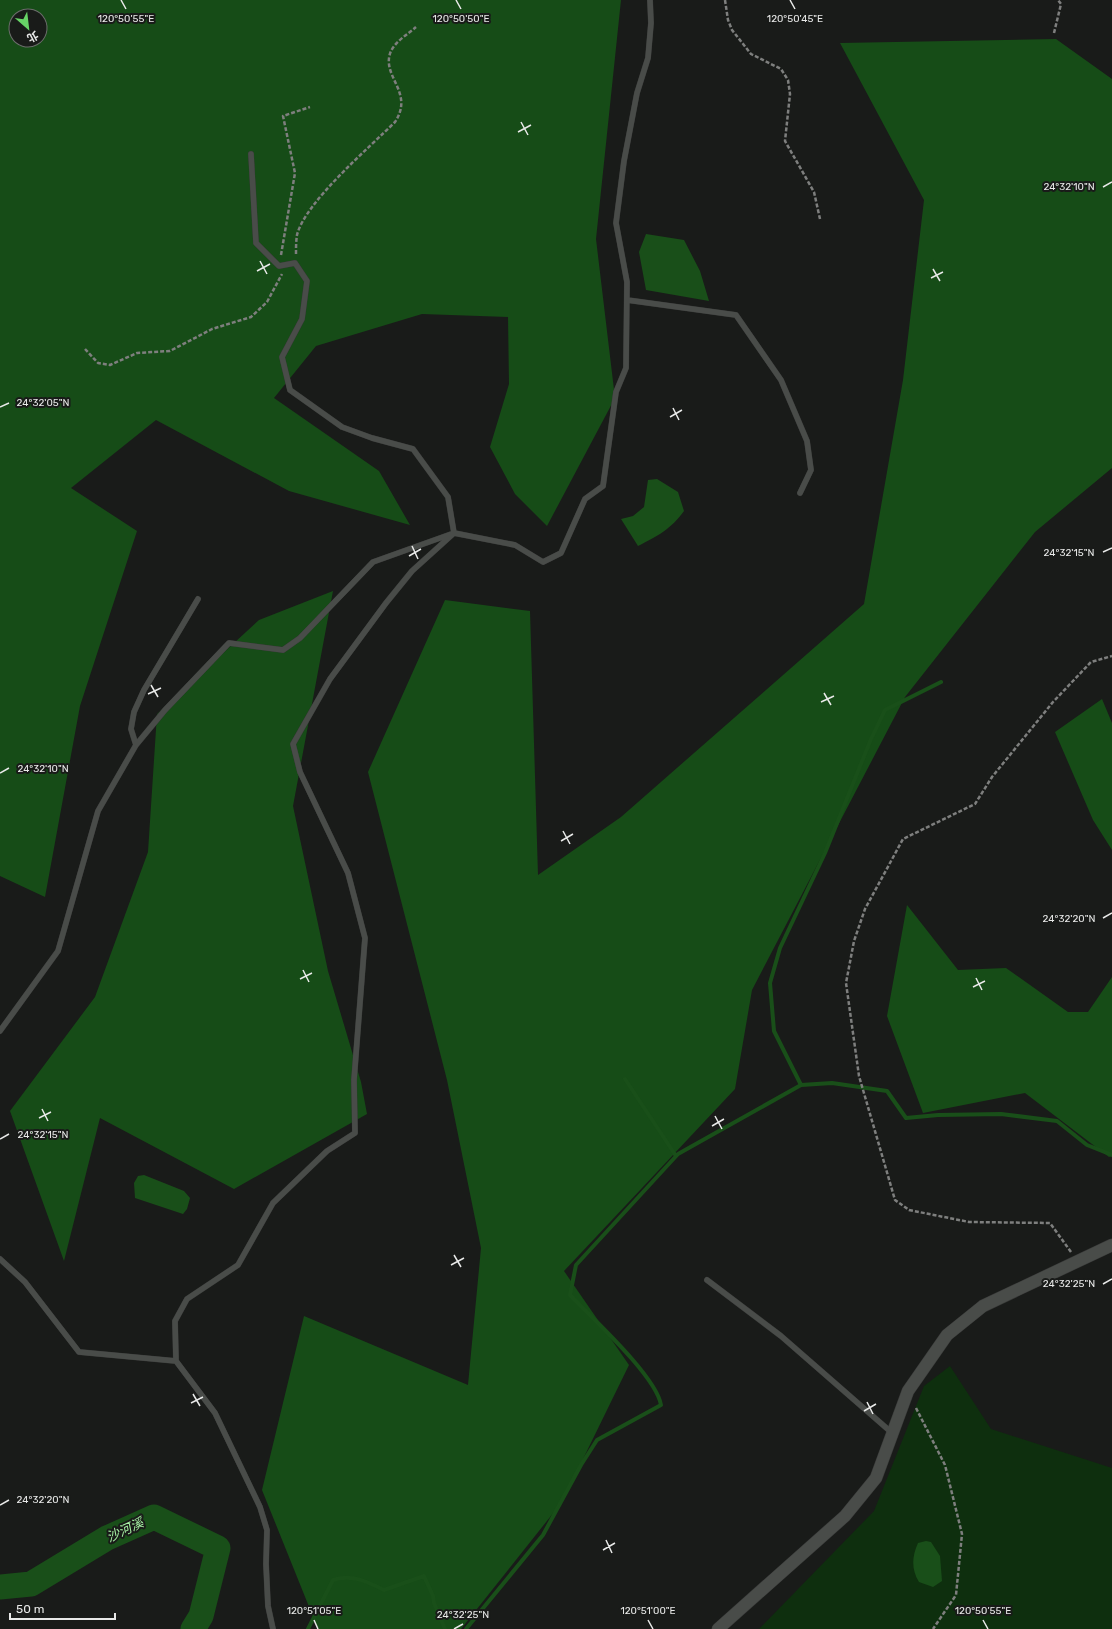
<svg xmlns="http://www.w3.org/2000/svg" width="1112" height="1629" font-family="Rubik,'Noto Sans TC',sans-serif">
	<rect width="100%" height="100%" fill="#191b19"/>
	<!-- green -->
	<path fill="#0e2f0e" d="M950,1366L991,1429L1112,1468V1629H759L874,1511L924,1386Z"/>
	<!-- forest -->
	<path fill="#164c17" fill-rule="evenodd" d="M0,0H621L596,239L615,398L547,526L515,494L490,447L509,384L508,317L422,314L316,346L274,398L379,471L410,525L289,491L156,420L71,488L137,531L80,706L45,897L0,876ZM16,16H40V40H16Z
		M1056,39L1112,79V468L1035,532L905,697L752,990L735,1089L564,1271L629,1365L562,1502L461,1629H318L262,1490L304,1316L468,1385L481,1248L447,1080L368,772L445,600L530,611L538,875L621,817L864,604L903,380L924,200L840,43Z
		M333,591L293,806L328,971L361,1082L367,1114L234,1189L100,1118L64,1261L10,1111L95,997L148,852L157,714L259,620Z
		M1102,699L1112,723V850L1093,820L1055,732Z
		M907,905L958,970L1006,968L1068,1012H1088L1112,977V1156L1109,1157L1025,1093L923,1113L887,1016Z"/>
	<!-- water -->
	<path fill="#194f19" d="M646,234L684,240L700,271L709,301L646,290L639,252Z
		M657,479L678,492L684,511C671,529 658,536 638,546L621,519L633,516L644,507L648,480Z
		M144,1175L184,1191L190,1198L187,1209L183,1214L135,1198L134,1183L138,1176Z
		M926,1541L931,1542L940,1556L942,1581L933,1587L919,1582C911,1569 912,1556 918,1543Z"/>
	<g fill="none" stroke-linecap="round" stroke-linejoin="round">
		<!-- stream -->
		<path stroke="#194f19" stroke-width="4" d="M625,1079L676,1156
			M801,1085L774,1031L770,983L780,948L825,853L871,739L885,710L941,682
			M308,1629L333,1580C352,1574 366,1581 384,1590L424,1576L433,1596L434,1603L445,1629
			M466,1629L543,1535L581,1465L597,1440L661,1405C656,1376 592,1318 570,1295L576,1265L678,1154L801,1085L832,1083L887,1091L906,1118L938,1115L1001,1114L1057,1121L1087,1145L1112,1155"/>
		<!-- river -->
		<path stroke="#194f19" stroke-width="25" d="M0,1587L31,1584L107,1538L154,1517L218,1548L201,1616L193,1629"/>
		<!-- service casing -->
		<g stroke="#373837" stroke-width="6">
			<path id="service" d="M251,154L256,243L279,266L295,263L307,281L302,319L282,357L290,390L342,427L372,438L413,449L448,497L454,533L412,571L386,603L330,679L293,744L300,772L348,873L365,938L354,1080L355,1133L327,1151L273,1203L238,1265L187,1299L175,1321L176,1361L215,1413L260,1507L267,1530L266,1564L268,1606L273,1629
				M627,300L736,315L781,380L807,441L811,470L800,493
				M136,745L131,729L134,712L144,690L198,599
				M0,1031L58,951L98,811L136,745L165,710L229,643L283,650L300,638L373,562L454,533L515,545L543,562L561,553L585,499L603,486L616,392L626,368L627,282L616,223L624,161L637,93L648,58L651,23L650,0
				M0,1259L25,1282L79,1352L176,1361
				M707,1280L781,1336L891,1432"/>
		</g>
		<!-- tertiary casing -->
		<g stroke="#373837" stroke-width="13">
			<path id="tertiary" d="M718,1629L845,1516L876,1478L908,1391L947,1335L983,1306L1112,1245"/>
		</g>
		<!-- path -->
		<path stroke="#7e7f7e" stroke-width="2.5" stroke-dasharray="4 2" stroke-linecap="butt" d="M725,0L728,20L732,30L751,54L781,69L788,80L790,94L785,141L814,192L820,219
			M1054,33L1061,4L1058,0
			M296,254C296,248 296,241 297,235C305,202 370,147 395,122C415,92 380,76 391,51C396,41 408,34 416,27
			M281,255L295,173L283,116L310,107
			M85,349L98,363L110,365L137,353L170,351L212,329L251,317L267,302L282,274
			M1071,1252L1050,1223L969,1222L909,1210L895,1200L859,1076L846,983L854,941L865,909L903,839L975,804L992,777L1053,702L1091,662L1112,656
			M916,1408L945,1465L962,1534L956,1595L933,1629"/>
		<!-- service -->
		<use href="#service" stroke="#494c49" stroke-width="5.5"/>
		<!-- tertiary -->
		<use href="#tertiary" stroke="#494c49" stroke-width="12"/>
	</g>
	<!-- ticks -->
	<path fill="none" stroke="#e8e9e8" stroke-width="1.5" d="M121,0L126,9M456,0L461,9M790,0L795,9M521,122L528,135M518,132L531,125M1103,187L1112,182M260,261L267,274M933,269L940,281M257,271L270,264M931,278L943,272M0,407L9,403M673,408L679,420M670,417L682,410M412,546L418,559M1103,552L1112,548M409,556L421,549M151,685L158,697M824,693L831,705M148,694L161,688M821,702L834,696M0,773L9,768M563,831L570,844M561,841L573,834M1103,918L1112,913M303,970L309,982M976,978L982,990M300,979L312,973M973,987L985,981M42,1109L48,1121M715,1116L722,1129M39,1118L51,1112M712,1126L724,1119M0,1139L9,1134M454,1255L461,1267M451,1265L464,1258M1103,1284L1112,1279M193,1394L200,1406M867,1402L873,1414M191,1403L203,1397M864,1411L876,1404M0,1505L9,1500M606,1540L612,1553M603,1550L615,1543M314,1620L318,1629M648,1620L653,1629M983,1620L988,1629M454,1629L463,1624"/>
	<g text-anchor="middle" dominant-baseline="central" stroke-width="4" stroke-linejoin="round" paint-order="stroke">
		<!-- water labels -->
		<g font-size="13" font-style="italic" fill="#a9f5a6" stroke="#191b19">
			<text transform="translate(125 1530) rotate(-25)">沙河溪</text>
		</g>
	</g>
	<g font-size="10" text-anchor="middle" fill="#e8e9e8" stroke="#191b19" stroke-width="4" stroke-linejoin="round" paint-order="stroke">
		<text x="126" y="22">120°50'55"E</text>
		<text x="461" y="22">120°50'50"E</text>
		<text x="795" y="22">120°50'45"E</text>
		<text x="1069" y="190">24°32'10"N</text>
		<text x="43" y="406">24°32'05"N</text>
		<text x="1069" y="556">24°32'15"N</text>
		<text x="43" y="772">24°32'10"N</text>
		<text x="1069" y="922">24°32'20"N</text>
		<text x="43" y="1138">24°32'15"N</text>
		<text x="1069" y="1287">24°32'25"N</text>
		<text x="43" y="1503">24°32'20"N</text>
		<text x="314" y="1614">120°51'05"E</text>
		<text x="648" y="1614">120°51'00"E</text>
		<text x="983" y="1614">120°50'55"E</text>
		<text x="463" y="1618">24°32'25"N</text>
	</g>
	<!-- north arrow -->
	<g transform="translate(28 28) rotate(152)"><circle r="19" fill="#191b19" stroke="#6c6d6c"/>
	<path d="M0-3L7 15L0 10L-7 15Z" fill="#67d466"/>
	<text y="-6" font-size="11" font-weight="bold" text-anchor="middle" fill="#e8e9e8">北</text>
	</g>
	<!-- scale -->
	<path d="M10 1613v6h105v-6" fill="none" stroke="#e8e9e8" stroke-width="2"/>
	<text x="16" y="1613" font-size="12" fill="#e8e9e8" stroke="#191b19" stroke-width="3" paint-order="stroke">50 m</text>
</svg>
